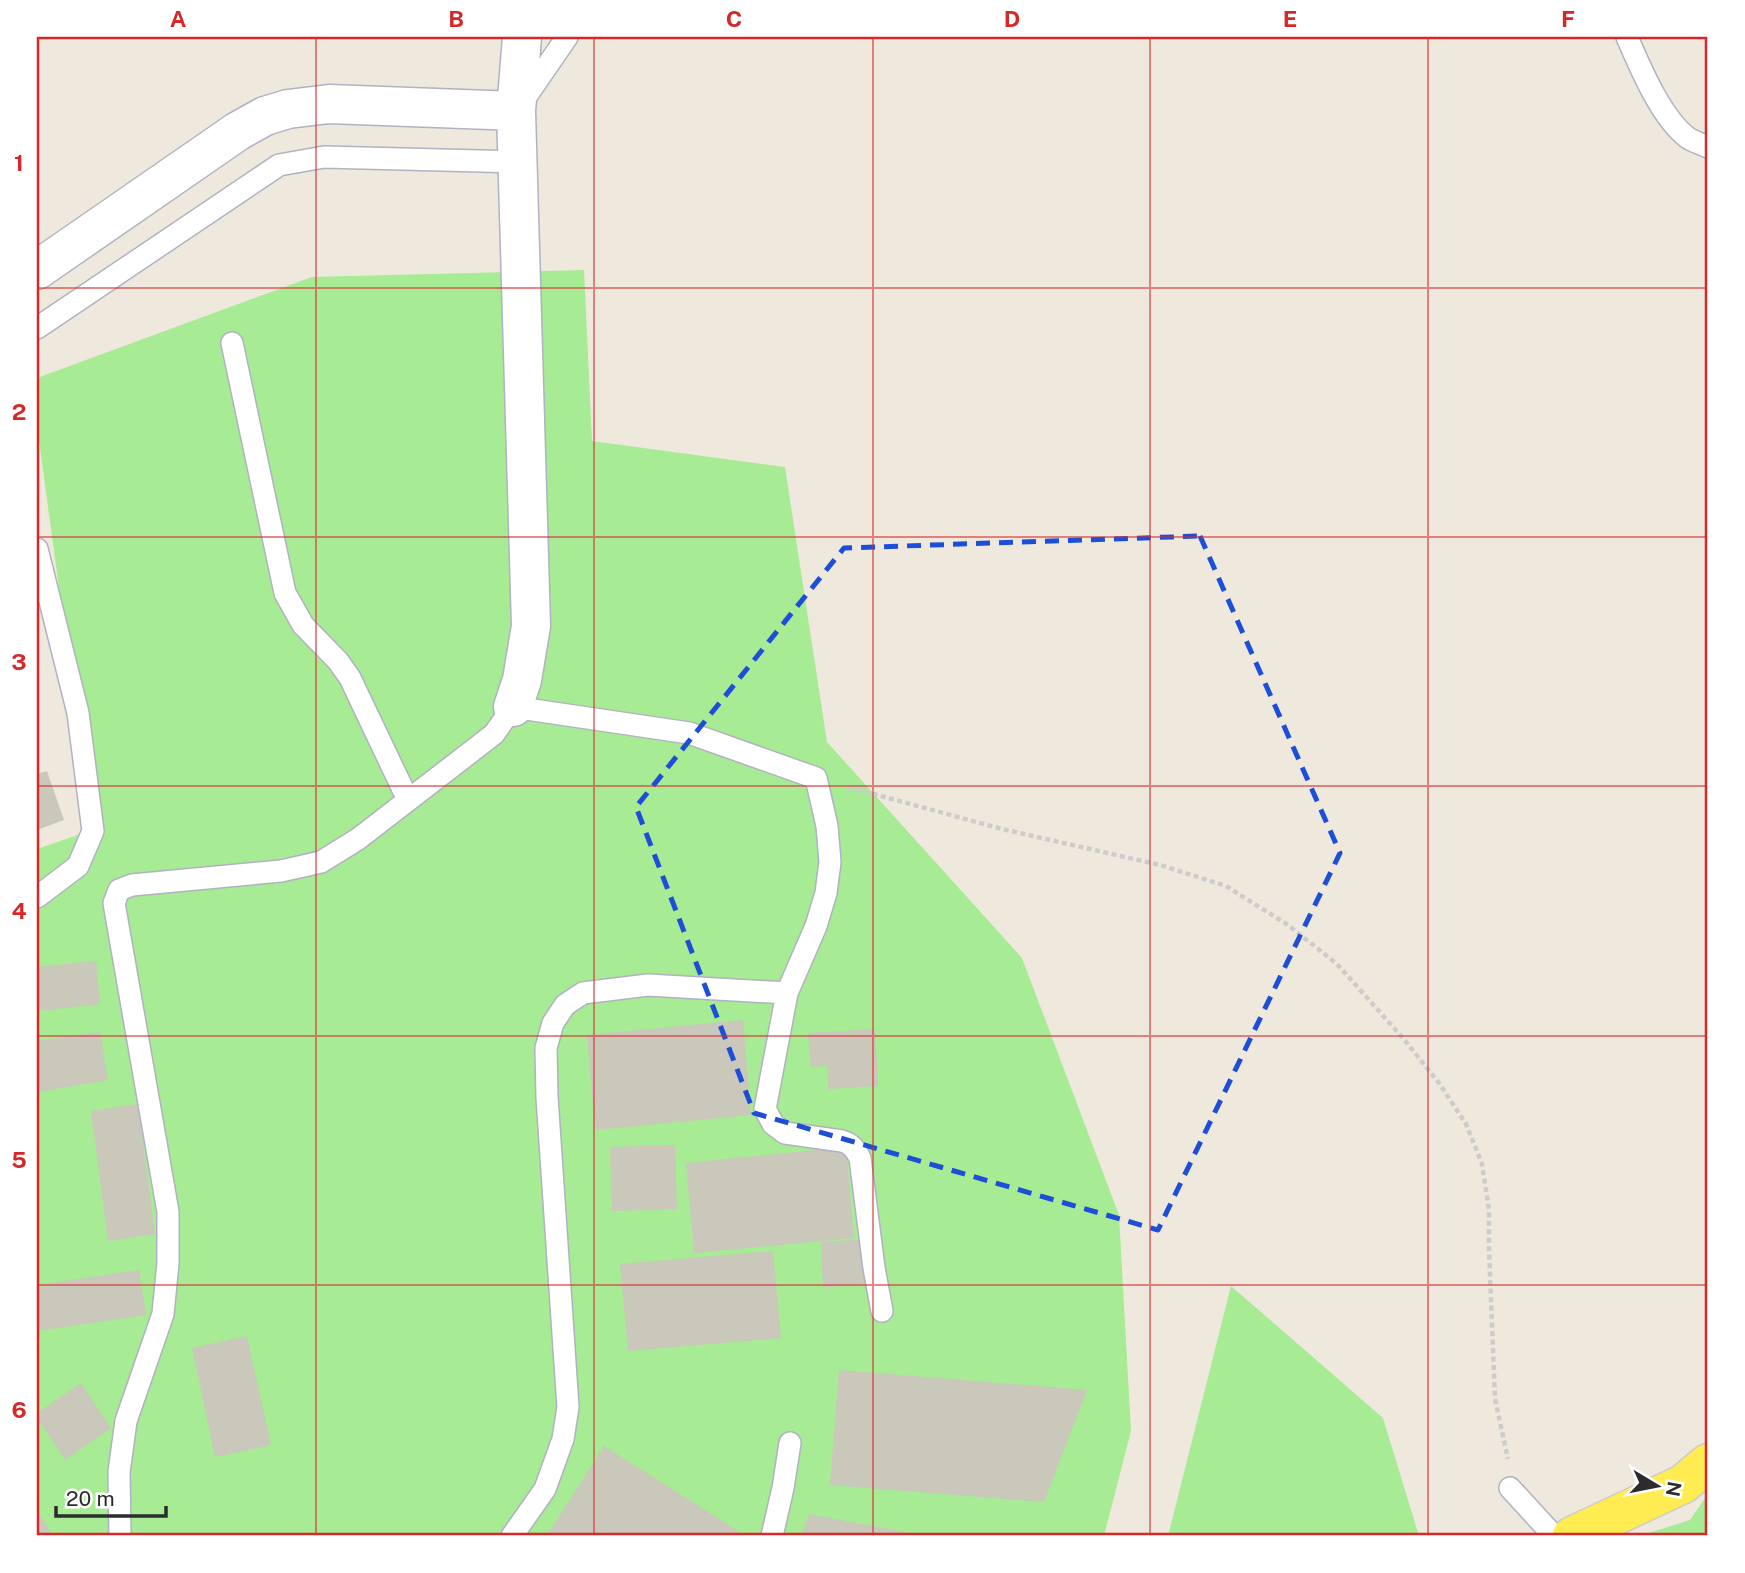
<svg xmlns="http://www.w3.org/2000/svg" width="1745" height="1573" font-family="'Public Sans',sans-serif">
	<rect width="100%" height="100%" fill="#efe9dd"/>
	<!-- green -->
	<path fill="#a7eb94" d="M584,270L592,441L785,467L827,742L1022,958L1119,1215L1131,1431L1104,1536H37V849L92,830L37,426V378L312,277Z
		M1231,1286L1383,1418L1419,1536H1168Z
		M1708,1494V1536H1639L1690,1520Z"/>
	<!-- building -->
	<path fill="#cac7bb" d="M47,771L64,820L37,830V774Z
		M96,961L100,1004L37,1011V967Z
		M743,1020L751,1115L595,1130L587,1035Z
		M875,1029L878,1086L828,1089L827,1066L811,1067L808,1033Z
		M100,1032L108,1080L37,1092V1041Z
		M138,1104L155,1234L108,1241L91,1111Z
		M675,1145L677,1209L612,1211L610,1147Z
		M846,1147L854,1238L694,1253L686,1163Z
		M866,1239L868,1285L823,1287L821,1242Z
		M773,1251L781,1338L628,1351L620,1264Z
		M139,1270L146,1315L37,1331V1285Z
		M247,1336L271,1445L215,1457L192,1348Z
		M839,1370L1087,1390L1044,1502L830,1485Z
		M81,1383L111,1428L65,1460L37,1418V1413Z
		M604,1446L746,1536H551L548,1534Z
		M39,1513L53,1536H37V1514Z
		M809,1514L920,1535V1536H801Z"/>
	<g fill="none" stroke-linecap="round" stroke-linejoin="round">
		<!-- service casing -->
		<g stroke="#b1b2c1" stroke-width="24">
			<path id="service" d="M1627,37C1640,67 1661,118 1688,138C1694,142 1702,144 1708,147
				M523,101L567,37
				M37,328L279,165L324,157L516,162
				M232,343L285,593L303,625L338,661L350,678L408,800
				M37,549L78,713L93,831L78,866L37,897
				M1510,1488L1554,1536
				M120,1536L119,1472L126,1421L163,1314L168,1263V1212L114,903L119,890L132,885L281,871L321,862L358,839L494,734L513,707L689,733L816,778L827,826L830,862L826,893L816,926L787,993L765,1109L773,1124L785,1133L842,1141C852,1144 855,1149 860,1158L874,1268L882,1311
				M512,1536L545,1489L563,1439L568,1407L547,1097L546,1048L553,1023L565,1005L583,993L648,985L787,993
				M772,1536L783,1488L790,1443"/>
		</g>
		<!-- minor casing -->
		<g stroke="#b1b2c1" stroke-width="41">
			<path id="minor" d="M37,270L238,131L265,116L288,109L329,104L516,111L522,37
				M513,707L522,680L531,626L516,111"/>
		</g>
		<!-- primary casing -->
		<g stroke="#ccc" stroke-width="41">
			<path id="primary" d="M1572,1536L1683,1484L1708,1463"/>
		</g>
		<!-- path -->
		<path stroke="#ccc" stroke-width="4.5" stroke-dasharray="5 3.5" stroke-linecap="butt" d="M848,787L1002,829L1160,865L1226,886L1288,925L1337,964L1402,1037L1439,1083L1466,1124L1482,1164L1489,1210V1249L1495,1399L1508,1459"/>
		<!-- service -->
		<use href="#service" stroke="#fff" stroke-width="21"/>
		<!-- minor -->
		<use href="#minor" stroke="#fff" stroke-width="38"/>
		<!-- primary -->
		<use href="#primary" stroke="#ffec52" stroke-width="38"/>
	</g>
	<!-- marked area -->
	<path fill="none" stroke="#1d4ed8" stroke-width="5" stroke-dasharray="14 9" stroke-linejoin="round" d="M1200,536L1340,853L1158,1230L754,1113L636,807L844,548Z"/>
	<!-- grid -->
	<path fill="none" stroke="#d62828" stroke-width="2" stroke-opacity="0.55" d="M316,37V1536M594,37V1536M873,37V1536M1150,37V1536M1428,37V1536M37,288H1708M37,537H1708M37,786H1708M37,1036H1708M37,1285H1708"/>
	<!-- border -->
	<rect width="1745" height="1573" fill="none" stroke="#ffffff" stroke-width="77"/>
	<!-- north arrow -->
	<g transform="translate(1657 1486) rotate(100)" stroke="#ffffff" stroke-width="5" paint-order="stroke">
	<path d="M0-5L12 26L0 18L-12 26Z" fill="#2c2c2c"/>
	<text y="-10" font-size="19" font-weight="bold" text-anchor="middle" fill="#2c2c2c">N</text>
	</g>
	<!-- scale -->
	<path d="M56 1506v10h110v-10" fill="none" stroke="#2c2c2c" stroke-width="3.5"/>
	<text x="66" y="1506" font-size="21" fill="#2c2c2c" stroke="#ffffff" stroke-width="5" paint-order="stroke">20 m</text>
	<rect x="38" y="38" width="1668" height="1496" fill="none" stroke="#d62828" stroke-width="2.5"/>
	<g font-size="23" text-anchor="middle" font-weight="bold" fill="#d62828">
		<text x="178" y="27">A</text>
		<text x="456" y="27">B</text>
		<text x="734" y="27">C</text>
		<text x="1012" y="27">D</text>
		<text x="1290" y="27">E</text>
		<text x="1568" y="27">F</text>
		<text x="19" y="171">1</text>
		<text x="19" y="420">2</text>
		<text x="19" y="670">3</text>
		<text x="19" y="919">4</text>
		<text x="19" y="1168">5</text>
		<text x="19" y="1418">6</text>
	</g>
</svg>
